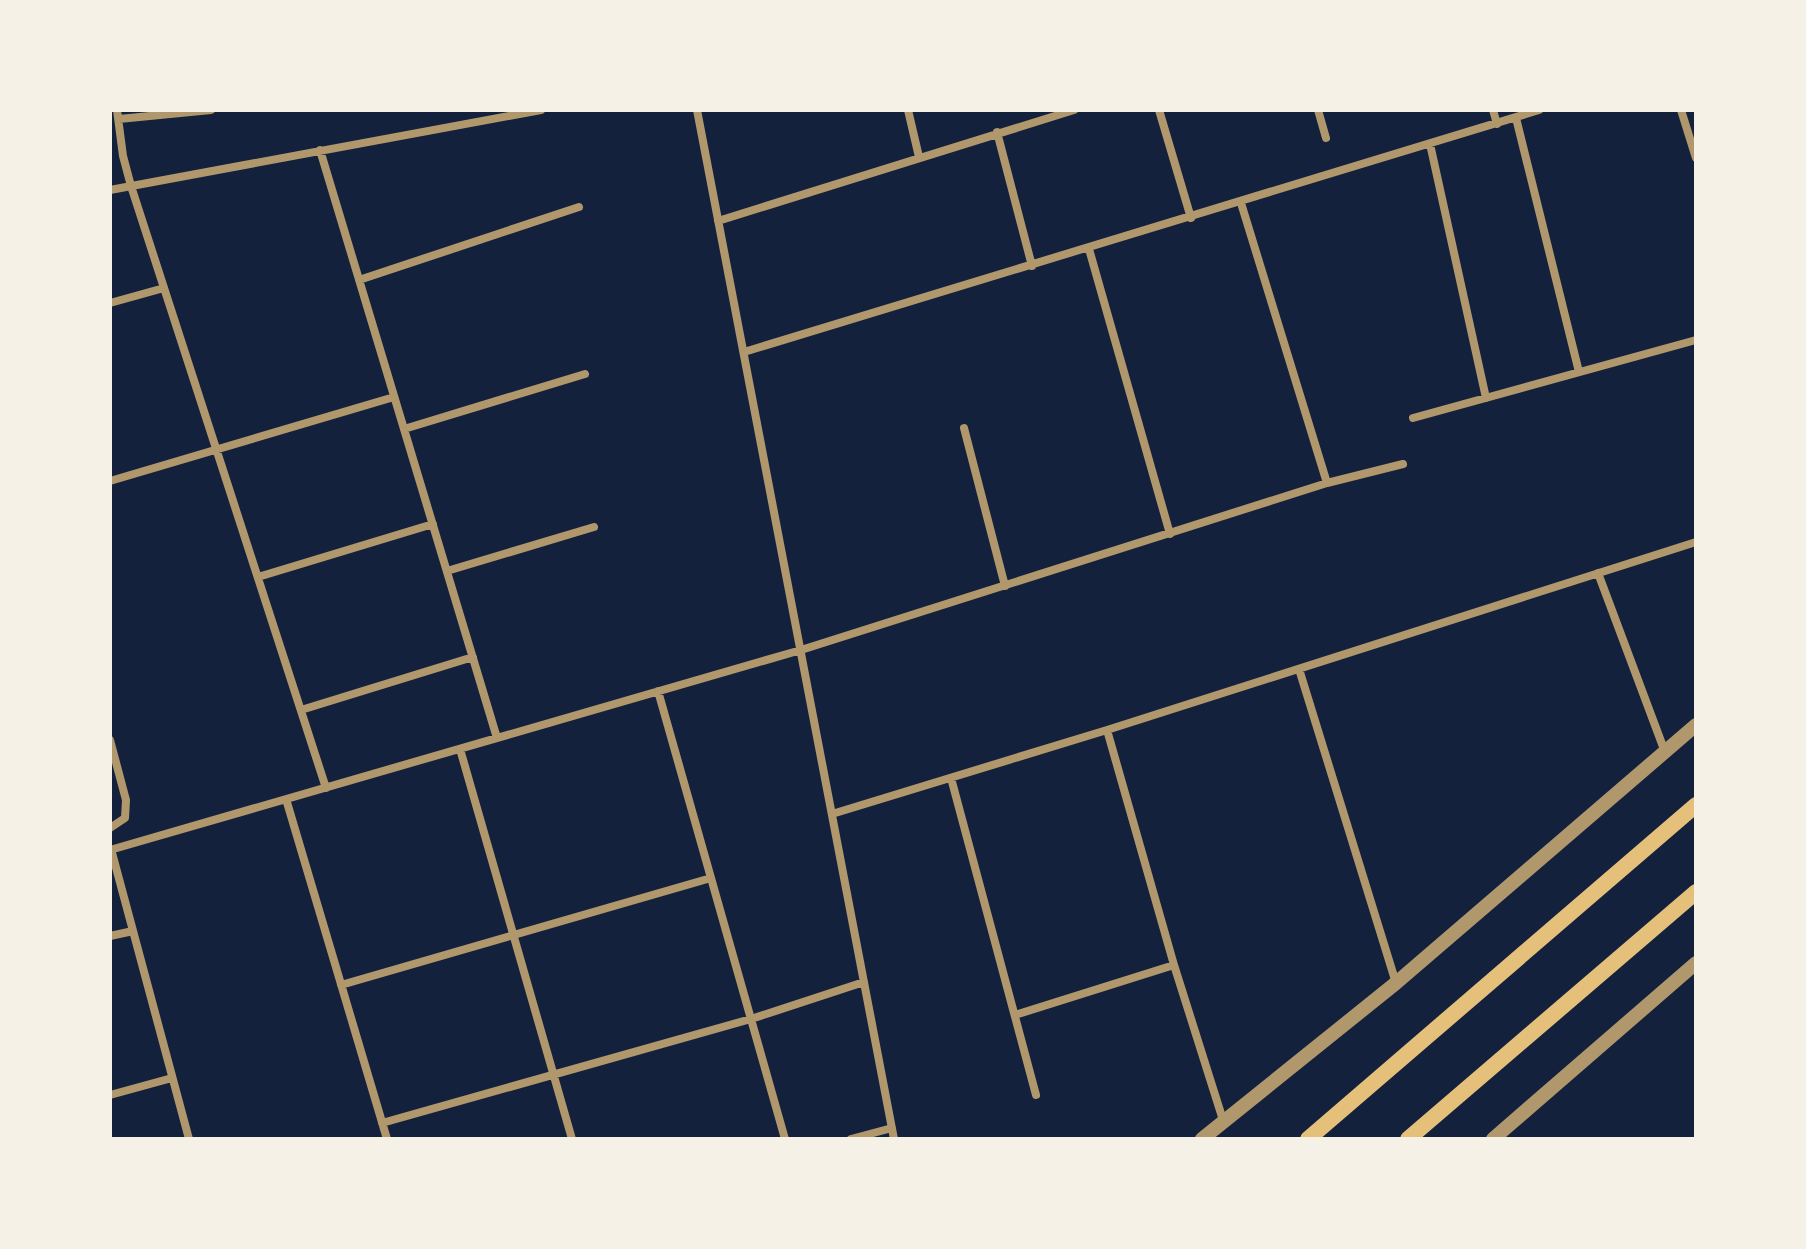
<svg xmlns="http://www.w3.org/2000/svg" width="1806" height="1249" font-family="Lato,sans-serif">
	<rect width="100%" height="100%" fill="#14213d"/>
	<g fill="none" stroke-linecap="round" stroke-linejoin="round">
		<!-- minor -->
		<path stroke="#b1986c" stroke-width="8" d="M117,110L123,156L131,186L326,788
			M697,110L894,1139
			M908,110L919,157
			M1159,110L1191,218
			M1318,110L1326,138
			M1493,110L1497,124
			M1681,110L1696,158
			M1516,118L1579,372
			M119,119L211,110
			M997,132L1032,266
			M1430,144L1486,398
			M320,150L497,738
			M110,190L541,110
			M1241,203L1327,483
			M718,221L1074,110
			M1089,249L1170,534
			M359,280L579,207
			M110,303L164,288
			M744,352L1539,110
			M1413,418L1696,340
			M964,428L1005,586
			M404,429L585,374
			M110,481L394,397
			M447,571L594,527
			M1598,573L1665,752
			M258,577L433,524
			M1299,669L1396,983
			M658,691L785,1139
			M301,710L473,657
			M1107,730L1174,965L1223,1120
			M110,740L126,800L125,818L110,828
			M460,749L572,1139
			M951,778L1036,1095
			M286,799L387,1139
			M832,814L1107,730L1696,542
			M111,849L189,1139
			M110,850L801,650L1327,483L1403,464
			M110,936L133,931
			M341,985L711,878
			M1015,1015L1174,965
			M110,1095L172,1078
			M382,1123L751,1019L864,982
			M851,1139L892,1128"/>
		<!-- tertiary -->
		<path stroke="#b1986c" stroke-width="14" d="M1202,1139L1396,983L1696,725
			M1493,1139L1696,963"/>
		<!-- secondary -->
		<path stroke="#e5c07b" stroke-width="16" d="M1308,1139L1696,805
			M1408,1139L1696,892"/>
	</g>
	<!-- border -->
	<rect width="1806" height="1249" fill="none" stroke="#f6f1e7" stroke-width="224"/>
</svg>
